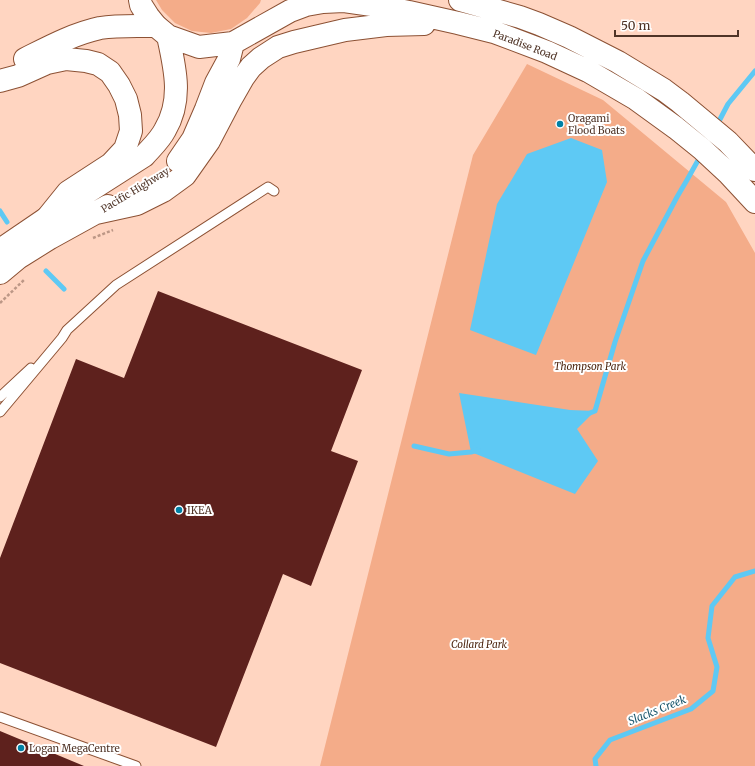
<svg xmlns="http://www.w3.org/2000/svg" width="755" height="766" font-family="Merriweather,serif">
	<rect width="100%" height="100%" fill="#ffd5c1"/>
	<!-- green -->
	<path fill="#f4ac89" d="M156,0H261L260,3L247,18L231,29L211,33L192,31L175,23L162,10Z
		M527,64L603,100L726,202L755,253V766H320L473,155Z"/>
	<!-- water -->
	<path fill="#5ec9f4" d="M571,138L602,150L607,182L536,355L470,330L497,204L527,154Z
		M459,393L570,410L595,411L577,429L598,461L575,494L471,452Z"/>
	<g fill="none" stroke-linecap="round" stroke-linejoin="round">
		<!-- stream -->
		<path stroke="#5ec9f4" stroke-width="5" d="M717,125L728,104L755,71
			M0,211L7,222
			M46,271L64,289
			M590,413L595,411L615,342L643,261L677,197L687,180L701,155
			M414,446L449,454L471,452L478,450
			M596,766L595,759L610,740L691,709L713,691L717,667L708,638L712,606L735,577L755,571"/>
	</g>
	<!-- building -->
	<path fill="#5e211d" d="M158,291L362,370L331,451L358,461L311,586L283,574L216,747L0,663V558L76,359L124,378Z
		M0,731L84,766H0Z"/>
	<g fill="none" stroke-linecap="round" stroke-linejoin="round">
		<!-- lane casing -->
		<g stroke="#8c5134" stroke-width="11">
			<path id="lane" d="M0,397L31,368
				M0,412L62,338L67,330L116,285L268,187L274,191
				M0,717L136,766"/>
		</g>
		<!-- secondary casing -->
		<g stroke="#8c5134" stroke-width="24">
			<path id="secondary" d="M140,0L141,5L148,16L156,26L168,36L199,47L233,43L290,11L306,5L323,2L344,1L372,5L409,12L458,23L494,32L547,52L588,71L636,99L676,128L702,149L729,174L755,202
				M460,0L520,17L539,24L569,37L618,62L664,90L680,102L728,142L755,170
				M178,161L193,139L206,109L216,83L229,59L233,43
				M96,213L137,204L163,191L185,175L209,141L231,99L243,78L251,67L261,58L278,47L294,42L345,30L386,25L424,24
				M0,250L47,218L144,156C151,148 160,140 165,130C183,100 175,68 168,36
				M0,273L18,258L50,238L108,206"/>
		</g>
		<!-- highway casing -->
		<g stroke="#8c5134" stroke-width="24">
			<path id="highway" d="M25,59C49,47 73,34 100,28C118,25 137,26 156,26
				M0,81L18,76L47,63L66,59L86,61L98,64L110,72L119,85L126,99L130,115L131,131L125,149L111,164L68,192L47,218"/>
		</g>
		<!-- path -->
		<path stroke="#bc9786" stroke-width="2.5" stroke-dasharray="3 2" stroke-linecap="butt" d="M93,238L113,230
			M0,303L25,279"/>
		<!-- lane -->
		<use href="#lane" stroke="#fff" stroke-width="9"/>
		<!-- secondary -->
		<use href="#secondary" stroke="#fff" stroke-width="22"/>
		<!-- highway -->
		<use href="#highway" stroke="#fff" stroke-width="22"/>
	</g>
	<!-- markers -->
	<g fill="#0080a5" stroke="#fff" stroke-width="1.5">
		<circle cx="560" cy="124" r="4"/>
		<circle cx="179" cy="510" r="4"/>
		<circle cx="21" cy="748" r="4"/>
	</g>
	<g text-anchor="middle" dominant-baseline="central" stroke-width="4" stroke-linejoin="round" paint-order="stroke">
		<!-- street labels -->
		<g font-size="10" fill="#4f3427" stroke="#fff">
			<text transform="translate(525 45) rotate(21)">Paradise Road</text>
			<text transform="translate(135 190) rotate(-31)">Pacific Highway</text>
		</g>
		<!-- poi labels -->
		<g font-size="10" fill="#4f3427" stroke="#fff" text-anchor="start">
			<text x="568" y="118">Oragami<tspan x="568" dy="12">Flood Boats</tspan></text>
			<text x="187" y="510">IKEA</text>
			<text x="29" y="748">Logan MegaCentre</text>
		</g>
		<!-- park labels -->
		<g font-size="10" font-style="italic" fill="#4e2610" stroke="#fff">
			<text x="590" y="366">Thompson Park</text>
			<text x="479" y="644">Collard Park</text>
		</g>
		<!-- water labels -->
		<g font-size="11" font-style="italic" fill="#1d586e" stroke="#fff">
			<text transform="translate(657 710) rotate(-22)">Slacks Creek</text>
		</g>
	</g>
	<!-- scale -->
	<path d="M615 30v6h123v-6" fill="none" stroke="#4f3427" stroke-width="2"/>
	<text x="621" y="30" font-size="12" fill="#4f3427" stroke="#ffffff" stroke-width="3" paint-order="stroke">50 m</text>
</svg>
